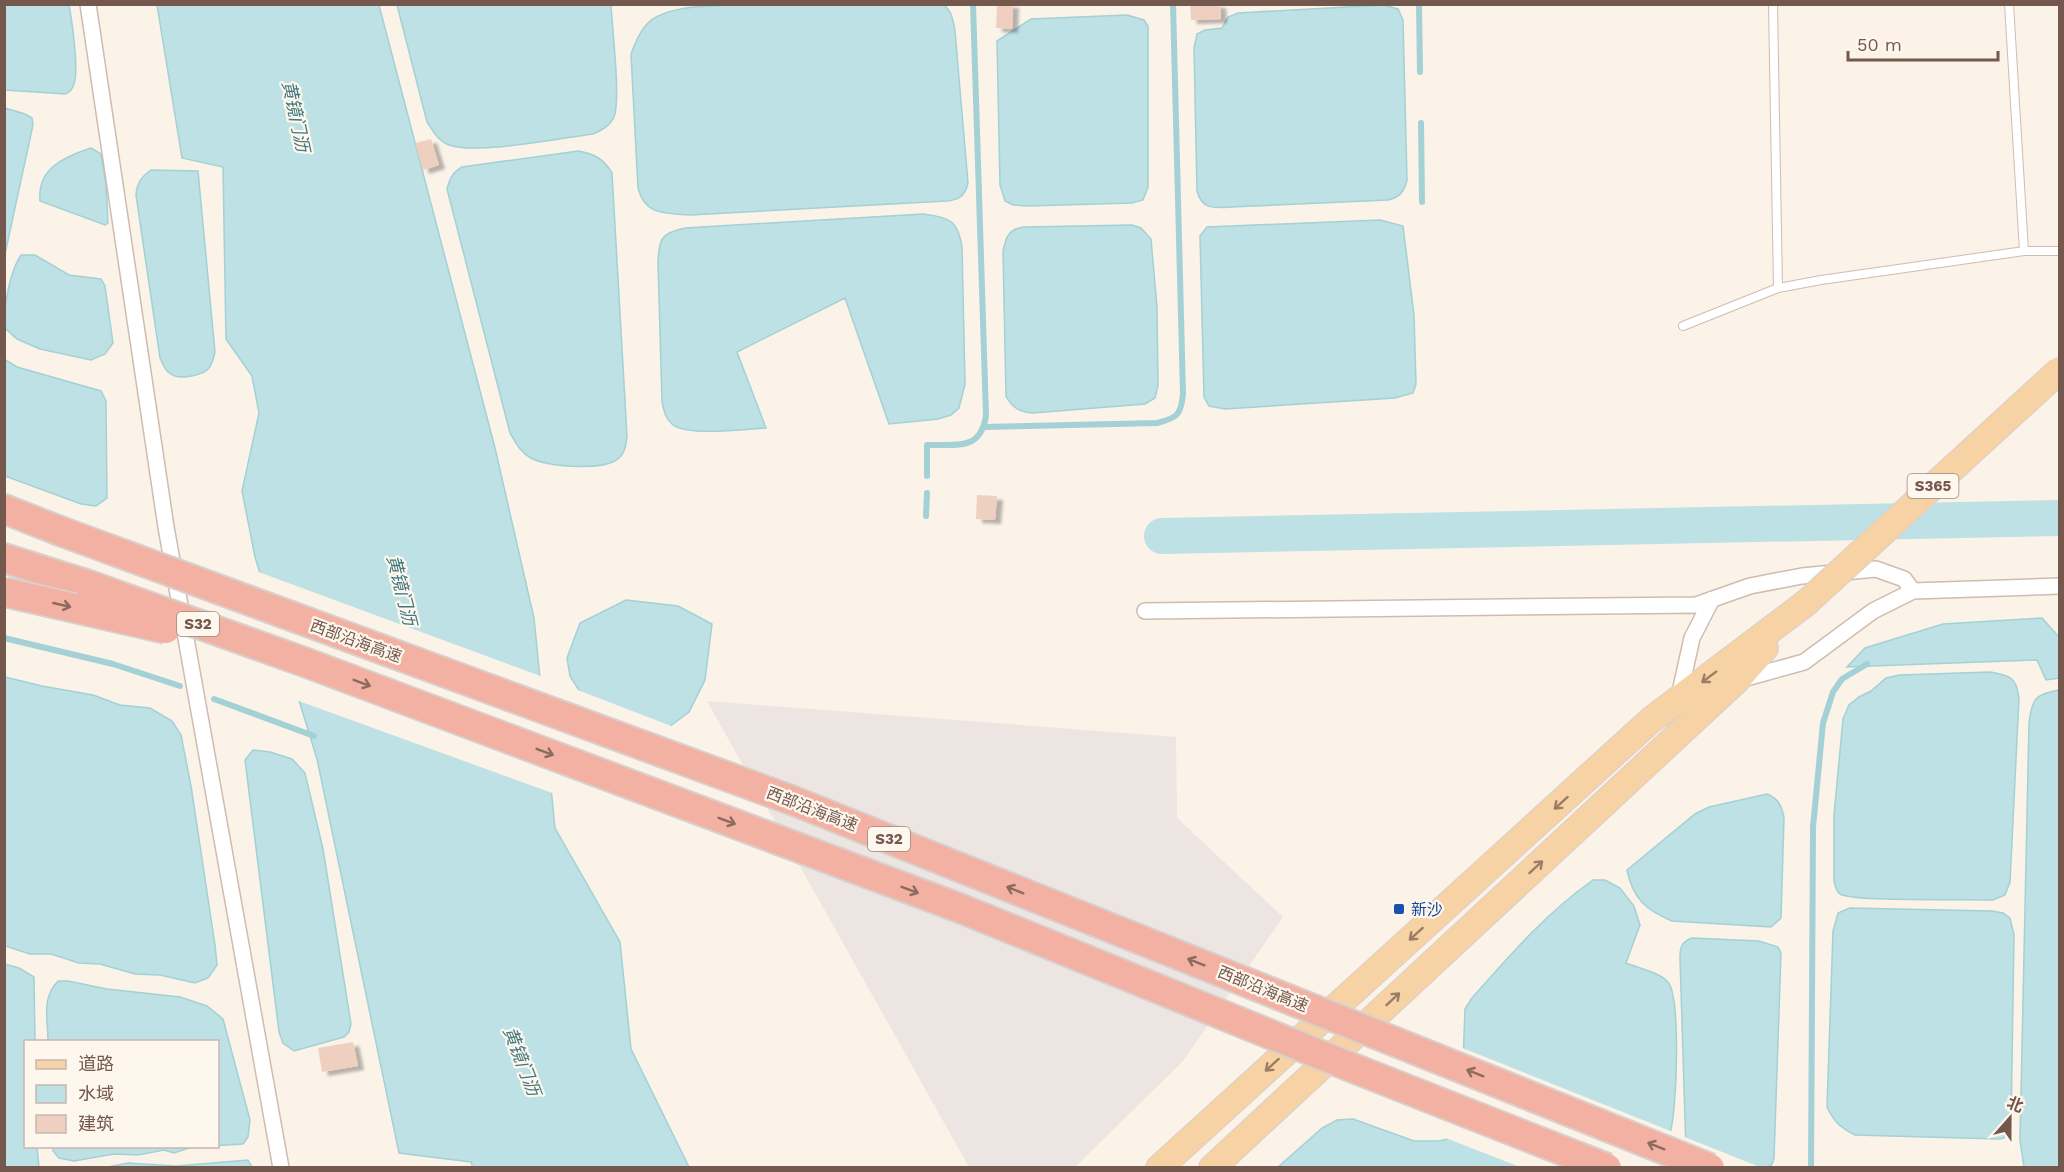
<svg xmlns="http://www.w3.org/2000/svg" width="2064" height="1172" font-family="'Work Sans','Noto Sans SC',sans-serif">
	<defs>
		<filter id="shadow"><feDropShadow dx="6" dy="4" stdDeviation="1.5" flood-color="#0004"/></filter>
	</defs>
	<rect width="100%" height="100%" fill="#fbf2e8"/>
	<!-- industrial -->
	<path fill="#ece5e1" d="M707,701L1176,737L1177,818L1283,917L1183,1061L1075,1167H969Z"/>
	<!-- water -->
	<path fill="#bde1e4" stroke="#a3d1d5" stroke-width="1.5" d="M5,4L69,5C72,21 79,70 74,84C72,90 70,92 65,94L5,90Z
		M773,4H942C952,10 953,20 955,31L968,183C965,196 959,200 947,201L690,215C666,213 645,216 638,188L631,54C635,43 640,30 649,22C672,1 741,6 773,4Z
		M157,5H379L495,448L534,618L555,828L620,942L631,1049L689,1167L473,1168L471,1162L399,1153L317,759L255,557L242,491L259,413L252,376L226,339L223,167L182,158Z
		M397,5H611C612,28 621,99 614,117C610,126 602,130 593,134C561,138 476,155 449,145C438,141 433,131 427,122Z
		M1383,5L1398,9L1403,20L1407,180C1404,192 1400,197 1388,200L1231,207C1214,208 1202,210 1197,191L1194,48L1197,34L1205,30L1222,28L1228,17L1238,13Z
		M1127,15L1144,20L1148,26V187L1143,200L1132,203L1028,206L1013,205L1005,201L1000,185L997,41L1031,19Z
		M5,108L25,114L32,118L33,125L5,254Z
		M91,148L101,154L106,184L108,223L105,225L40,201C37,168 64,157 91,148Z
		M578,151C594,154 603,158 612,173L627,436C626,446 625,455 615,461C598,470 548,467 531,458C520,452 516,443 510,433L447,189C450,178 452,173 462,167Z
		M151,170L198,171L215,352C213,359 213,365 207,370C201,375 183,379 175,376C166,373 163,365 160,358L136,195C137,183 141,177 151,170Z
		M923,214C949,217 958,220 962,247L965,384L959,408L951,415L938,419L889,424L845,298L737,352L766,428C747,429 685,437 672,424C665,418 664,410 662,402L658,262C659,239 661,233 685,228Z
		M1380,220L1403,226L1414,315L1416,384L1413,393L1395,398L1225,409L1209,406L1204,397L1200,236L1207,227Z
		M1132,225L1141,228L1151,239L1157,307L1158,386L1155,398L1145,404L1033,413C1020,412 1012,408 1006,396L1003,251C1006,236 1009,229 1024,227Z
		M21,255H35L69,275L101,279L105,286L113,343L105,354L91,360L40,349L17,339L6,329C2,309 10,272 21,255Z
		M4,359L17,367L101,391L106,401L107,498L96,506L81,504L5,476Z
		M626,600L678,606L712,624L705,680L689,712L665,730L583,697L570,676L567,658L580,623Z
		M2042,618L2059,637V678L2046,680L2037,660L1847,667L1865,648L1943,624Z
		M1990,672C2010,676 2016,676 2019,698L2010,882L2005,895L1993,900C1970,899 1853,902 1840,894C1836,891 1835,886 1834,881V815L1843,719L1849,705L1859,697L1871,691L1886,678L1900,675Z
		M5,677L42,686L93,695L120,705L150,708L172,721L181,735L191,786L215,945L217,965L208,978L195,983L160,975L135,974L100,964L79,963L51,954H30L5,946Z
		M2059,690V1167H2024L2020,1140L2029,723C2032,699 2035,694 2059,690Z
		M253,750L270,752L292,759L305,773L323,849L351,1024L349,1032L344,1037L294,1051L283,1043L279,1032L245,760Z
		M1767,794C1779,799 1781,805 1784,817L1781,918L1771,927L1672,921C1646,910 1633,899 1627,870L1695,814L1709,807Z
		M1593,880H1605L1620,888L1634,906L1640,925L1626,963C1638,968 1659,972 1668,982C1681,998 1677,1112 1670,1133L1463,1063L1465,1009L1472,998C1510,955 1546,913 1593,880Z
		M1850,908L1992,911L2003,913L2010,918L2014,935L2011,1127L2004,1138L1999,1139L1855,1135C1841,1128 1834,1122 1827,1107L1833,931L1838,913Z
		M1692,938L1759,941L1778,947L1781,953L1774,1158C1773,1162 1773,1164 1770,1166C1758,1172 1701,1155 1686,1151L1680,958C1680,948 1681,942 1692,938Z
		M5,964L19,968L34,977L35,1041L26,1042V1146L37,1147L39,1167H5Z
		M58,981H68L107,989L180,997L207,1006L223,1019L250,1120L248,1137L243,1144L192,1147L174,1153L164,1150L138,1155L114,1154L74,1161L59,1158L53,1151V1147L218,1146V1042L48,1041C48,1020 41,998 58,981Z
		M1353,1119L1414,1141H1439L1456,1137L1543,1168H1277L1322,1128L1337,1120Z
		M248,1160L252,1167H108L128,1163L176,1166Z"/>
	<!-- pier -->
	<path fill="#fbf2e8" d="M256,571L543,677L555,794L296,700Z
		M575,689L674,727L663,733L581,699Z
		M1460,1047L1673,1132L1672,1134L1665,1141L1460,1063Z
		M1457,1134L1544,1165L1546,1168L1520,1167L1443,1137Z
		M1682,1136L1760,1167L1737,1168L1684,1153L1683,1151Z"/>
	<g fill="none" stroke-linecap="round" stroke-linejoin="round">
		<!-- stream -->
		<path stroke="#a3d1d5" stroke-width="6" d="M1419,4L1420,72
			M1421,123L1422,202
			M984,427L1157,423C1177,418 1181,415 1183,394L1173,4
			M927,476V445C956,444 980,452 986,416L973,4
			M926,516L927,493
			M4,638L113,664L180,686
			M214,699L314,736
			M1811,1168L1813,827L1823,723L1833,692L1842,679L1867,664"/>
		<!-- river -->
		<path stroke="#bde1e4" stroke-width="36" d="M1162,536L2060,518"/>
	</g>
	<!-- building -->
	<path fill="#efd0c0" filter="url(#shadow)" d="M997,4H1013L1012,29L996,28Z
		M1190,4H1220L1221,19L1191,20Z
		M431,139L439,165L423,170L415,143Z
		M977,495L997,496L995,520L976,519Z
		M353,1042L358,1066L322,1072L318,1048Z"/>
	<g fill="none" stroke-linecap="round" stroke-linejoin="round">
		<!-- service casing -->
		<g stroke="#cfbcb1" stroke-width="10">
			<path id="service" d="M1773,4L1778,288
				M2009,4L2024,251
				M1683,326L1778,288L1821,280L2024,251H2060"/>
		</g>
		<!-- minor casing -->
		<g stroke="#cfbcb1" stroke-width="18">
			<path id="minor" d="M88,4L166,527L281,1168
				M1145,611L1696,605L1750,586L1802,576L1876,569L1904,579L1913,591
				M1739,680L1804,662L1873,611L1913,591L2060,586
				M1678,701L1692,638L1712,599"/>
		</g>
		<!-- primary casing -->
		<g stroke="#d8d0cd" stroke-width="28">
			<path id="primary" d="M1159,1168L1651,720L1806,603
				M1212,1168L1681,732L1736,681L1765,648"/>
		</g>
		<!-- motorway casing -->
		<g stroke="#d8d0cd" stroke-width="32">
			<path id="motorway" d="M4,509L60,531
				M4,558L89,585"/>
		</g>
		<!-- service -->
		<use href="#service" stroke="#fff" stroke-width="8"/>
		<!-- minor -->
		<use href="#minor" stroke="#fff" stroke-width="15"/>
		<!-- primary -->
		<use href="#primary" stroke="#f6d2a4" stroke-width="26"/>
		<!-- motorway -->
		<use href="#motorway" stroke="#f2b1a2" stroke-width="28"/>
		<!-- primary-bridge casing -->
		<g stroke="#d8d0cd" stroke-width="28" stroke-linecap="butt">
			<path id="primary-bridge" d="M1806,603L2060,370"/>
		</g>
		<!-- motorway-bridge casing -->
		<g stroke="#d8d0cd" stroke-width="32" stroke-linecap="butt">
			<path id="motorway-bridge" d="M60,531L794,801L1710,1168
				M89,585L307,663L962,909L1353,1068L1607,1168
				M4,592L166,629"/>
		</g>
		<!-- primary-bridge -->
		<use href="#primary-bridge" stroke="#f6d2a4" stroke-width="26"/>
		<!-- motorway-bridge -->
		<use href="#motorway-bridge" stroke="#f2b1a2" stroke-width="28"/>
	</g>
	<!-- one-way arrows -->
	<defs><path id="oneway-shaft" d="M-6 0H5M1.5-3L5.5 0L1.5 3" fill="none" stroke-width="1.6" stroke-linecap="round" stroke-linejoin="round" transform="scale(1.5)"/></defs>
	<g stroke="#8d6a5e">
		<use href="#oneway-shaft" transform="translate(62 605) rotate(13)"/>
		<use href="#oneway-shaft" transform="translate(362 683) rotate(21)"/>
		<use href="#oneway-shaft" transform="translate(545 752) rotate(21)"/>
		<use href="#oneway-shaft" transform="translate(727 821) rotate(21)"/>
		<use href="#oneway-shaft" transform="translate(910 890) rotate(21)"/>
		<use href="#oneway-shaft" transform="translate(1015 890) rotate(-158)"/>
		<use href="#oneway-shaft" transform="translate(1196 962) rotate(-158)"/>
		<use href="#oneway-shaft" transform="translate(1475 1073) rotate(-158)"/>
		<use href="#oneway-shaft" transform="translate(1656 1146) rotate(-158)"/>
	</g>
	<g stroke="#9b7d67">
		<use href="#oneway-shaft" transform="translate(1709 677) rotate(143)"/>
		<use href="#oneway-shaft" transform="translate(1561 803) rotate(138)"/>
		<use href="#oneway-shaft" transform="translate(1536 867) rotate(-43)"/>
		<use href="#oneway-shaft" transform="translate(1416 934) rotate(138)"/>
		<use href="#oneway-shaft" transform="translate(1393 999) rotate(-43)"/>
		<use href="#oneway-shaft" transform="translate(1272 1065) rotate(138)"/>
	</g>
	<!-- markers -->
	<rect fill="#1a4fb4" stroke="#fef7ee" stroke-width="2" x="1393" y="903" width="12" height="12" rx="3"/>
	<g text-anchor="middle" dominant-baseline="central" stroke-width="4.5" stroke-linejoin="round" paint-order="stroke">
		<!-- shield labels -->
		<g fill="#fef7ee" stroke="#9d887d" stroke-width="1.5">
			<rect x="1907.5" y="474" width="51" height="24" rx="4.5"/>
			<rect x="177" y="612" width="42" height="24" rx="4.5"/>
			<rect x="868" y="827" width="42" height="24" rx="4.5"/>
		</g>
		<g font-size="15" font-weight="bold" fill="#74584d">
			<text x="1933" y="486">S365</text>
			<text x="198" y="624">S32</text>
			<text x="889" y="839">S32</text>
		</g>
		<!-- street labels -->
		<g font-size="16" fill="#74584d" stroke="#fef7ee">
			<text transform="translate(356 641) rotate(20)">西部沿海高速</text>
			<text transform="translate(812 809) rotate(21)">西部沿海高速</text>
			<text transform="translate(1263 989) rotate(22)">西部沿海高速</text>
		</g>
		<!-- transit labels -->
		<g font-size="16" fill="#164399" stroke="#fef7ee" text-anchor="start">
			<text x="1411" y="909">新沙</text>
		</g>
		<!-- water labels -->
		<g font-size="18" font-style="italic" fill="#44797f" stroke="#fef7ee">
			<text transform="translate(296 116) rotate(78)">黄镜门沥</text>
			<text transform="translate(402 590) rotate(76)">黄镜门沥</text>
			<text transform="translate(522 1061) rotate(69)">黄镜门沥</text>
		</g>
	</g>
	<!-- border -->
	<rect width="2064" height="1172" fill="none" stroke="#74584d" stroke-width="12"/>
	<!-- legend -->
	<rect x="24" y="1040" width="195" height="108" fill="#fef7ee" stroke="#c7b7ae" stroke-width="1.5"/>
	<rect x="36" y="1060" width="30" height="9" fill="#f6d2a4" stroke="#c7b7ae" stroke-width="1.5"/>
	<text x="78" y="1070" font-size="18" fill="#74584d">道路</text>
	<rect x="36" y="1085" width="30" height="18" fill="#bde1e4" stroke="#c7b7ae" stroke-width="1.5"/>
	<text x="78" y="1100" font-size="18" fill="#74584d">水域</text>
	<rect x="36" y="1115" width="30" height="18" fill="#efd0c0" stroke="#c7b7ae" stroke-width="1.5"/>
	<text x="78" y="1130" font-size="18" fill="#74584d">建筑</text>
	<!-- north arrow -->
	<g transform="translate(2010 1118) rotate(21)" stroke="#fef7ee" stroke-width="4.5" paint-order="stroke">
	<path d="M0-4.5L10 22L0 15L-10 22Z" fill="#74584d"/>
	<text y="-9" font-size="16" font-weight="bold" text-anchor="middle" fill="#74584d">北</text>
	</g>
	<!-- scale -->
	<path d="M1848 51v9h150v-9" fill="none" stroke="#74584d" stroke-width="3"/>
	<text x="1857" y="51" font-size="18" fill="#74584d" stroke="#fef7ee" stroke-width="4.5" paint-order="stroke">50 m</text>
</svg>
